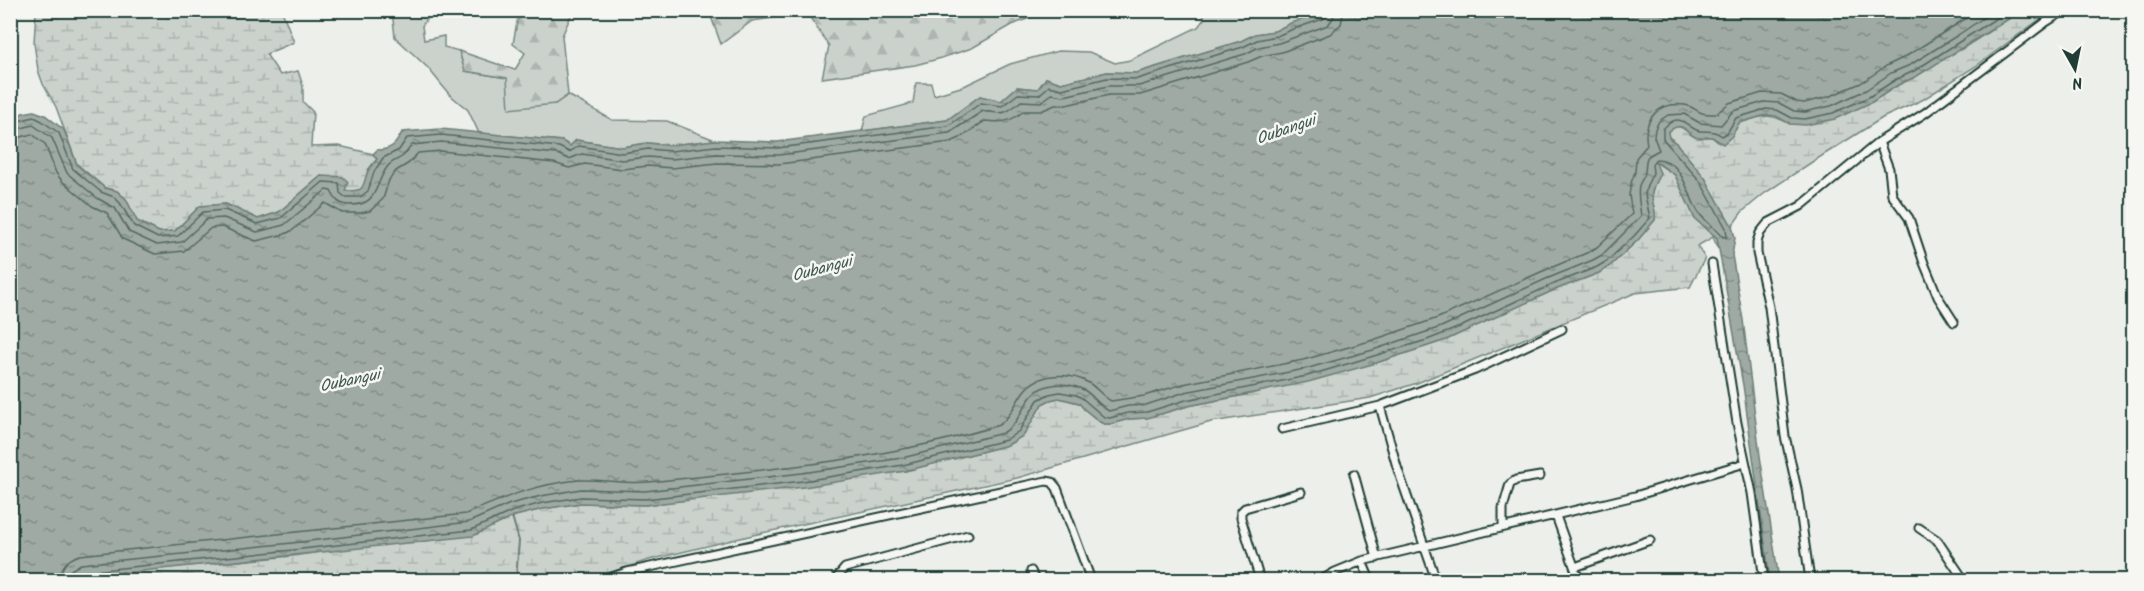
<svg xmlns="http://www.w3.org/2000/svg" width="2144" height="591" font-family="Kalam,sans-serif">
	<defs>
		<pattern id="forest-firs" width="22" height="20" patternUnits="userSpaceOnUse" patternTransform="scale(1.5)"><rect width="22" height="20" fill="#cbd2cc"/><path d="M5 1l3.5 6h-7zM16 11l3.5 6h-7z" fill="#aeb5b0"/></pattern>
		<pattern id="wetland-marsh" width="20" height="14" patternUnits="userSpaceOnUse" patternTransform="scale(1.5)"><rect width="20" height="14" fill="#cbd2cc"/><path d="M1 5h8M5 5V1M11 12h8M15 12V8" fill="none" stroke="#aeb5b0"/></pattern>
		<pattern id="water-ripples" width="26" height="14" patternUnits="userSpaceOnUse" patternTransform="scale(1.5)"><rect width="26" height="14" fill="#9faaa4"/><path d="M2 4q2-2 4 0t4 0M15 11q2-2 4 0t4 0" fill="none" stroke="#818c86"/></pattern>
	</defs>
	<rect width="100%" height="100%" fill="#edefea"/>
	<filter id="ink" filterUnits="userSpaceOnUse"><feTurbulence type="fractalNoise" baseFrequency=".0167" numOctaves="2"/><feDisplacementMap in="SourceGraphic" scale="12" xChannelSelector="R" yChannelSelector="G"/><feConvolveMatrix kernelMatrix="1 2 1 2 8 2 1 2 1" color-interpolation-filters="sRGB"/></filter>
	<g filter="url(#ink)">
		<!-- green -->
		<path fill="#cbd2cc" stroke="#758880" stroke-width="1.5" d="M392,11H432L422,26L424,40L444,36V47L459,51L465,71L507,78L555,104L568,95L612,120L667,121L715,140L671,145L647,143L622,147L577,140L570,146L562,141L479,133L468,110L449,94L428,68L395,37Z
			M1204,11H1328L1291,23L1275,31L1255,34L1241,41L1136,73L1107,72L1061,83L1046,78L1038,89L1017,87L1001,101L980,96L947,120L862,131L866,116L913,103L916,83H931L934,95L964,86L1010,64L1058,51L1089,52L1115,63L1130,60L1198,27L1204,19Z"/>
		<!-- forest -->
		<path fill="url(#forest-firs)" stroke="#758880" stroke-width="1.5" d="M519,11H573L562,36L568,95L555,104L509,109L507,78L465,71L459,51L515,70L525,53L513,44Z
			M709,11V10L1047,11L1012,25L972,48L938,59L915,65L822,78L829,46L807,13L752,21L721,44Z"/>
		<!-- wetland -->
		<path fill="url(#wetland-marsh)" stroke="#758880" stroke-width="1.5" d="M36,11H282L294,42L266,54L280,75L298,71L303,86V102L313,112L311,147L339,146L373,154L377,159L368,170L364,187C349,198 334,184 321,176L279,212L258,219L226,204L200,206L175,231L159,232L137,221L126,199L117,191L105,188L77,164L56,107L43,84L38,70L34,43Z
			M2021,11H2051L1976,66L1922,100L1884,117L1812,162L1765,193L1742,212L1732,226L1705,178L1677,144L1668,136V131C1683,120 1685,134 1696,137C1701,138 1708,136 1712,137L1719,143L1736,129L1739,123C1763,117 1766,111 1790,124L1872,102L1898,85L1917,76L1924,70L1965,47Z
			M1652,160L1675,175L1695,219L1717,238L1718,249L1713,237L1697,246L1705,258L1690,287L1635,293L1417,383L1370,398L1211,422L1017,478L753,535L649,560L586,580H140L135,571L293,556L496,525L515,516L543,509L581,503L645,505L905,471L1008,445L1024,435L1042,404L1050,400L1059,398L1079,403L1084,409L1100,422L1104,424H1111L1129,419L1147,418L1188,406L1246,395L1376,363L1446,340L1552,291L1599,273L1610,266L1638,240L1655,220C1657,212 1652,205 1652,196C1651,187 1657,181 1660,173Z"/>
		<!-- water -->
		<path fill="url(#water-ripples)" stroke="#6c7e77" stroke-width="1.5" d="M1328,11H2021L1917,76L1898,85L1872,102L1835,119L1806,125L1790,124L1776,116L1766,115L1739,123L1732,136L1723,144L1712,137C1707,136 1702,138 1698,138C1686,136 1685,118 1668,132L1669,138L1677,144L1705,178L1732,226L1735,238L1732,255L1743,320L1760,456L1779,580H1770L1743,385L1717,238L1695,219L1675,175L1655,161L1660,173C1657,181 1651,187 1652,196C1652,205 1657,212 1655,220L1638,240L1610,266L1599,273L1552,291L1446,340L1376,363L1308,382L1188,406L1147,418L1129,419L1111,424H1104L1100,422L1084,409L1079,403L1059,398L1050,400L1042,404L1024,435L1008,445L905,471L804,487L645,505L581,503L543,509L515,516L473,536L57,580H11L10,118L23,113L34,111L45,115L64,130L77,165L105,188L117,191L126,199L137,221L159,232L175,231L200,206L226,204L258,219L279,212L321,176L343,177L348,182L345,191C367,191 361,188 368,171C370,167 374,163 377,159L373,154L377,150C391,150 396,145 402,132L441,129L562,141L570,146L576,140L622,147L647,143L671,145L715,140L777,142L947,120L980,96L1001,101L1017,87L1038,89L1046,78L1061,83L1107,72L1136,73L1241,41L1255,34L1275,31L1291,23Z"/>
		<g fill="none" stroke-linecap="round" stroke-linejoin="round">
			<!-- shore -->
			<path stroke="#526961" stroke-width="1.5" d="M10,123L34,117L42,121L59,133L73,169L101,192L114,197L120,203L134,226L158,238L178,236L203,212L225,210L257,224L281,218L323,182L339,183L340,193L345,197H360L368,191L374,172L383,158L399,150L407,138L441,135L559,147L569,152L579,146L622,153L648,149L671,151L716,146L778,148L948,126L981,103L1002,106L1018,94L1039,95L1049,86L1062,89L1107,78L1137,79L1243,47L1257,40L1277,36L1293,29L1323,19L1327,15V10
				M10,131L33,125L52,138L67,173L97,198L115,208L129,232L157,245L182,242L207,219L224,218L257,232L284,225L326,190L331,191C335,199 338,204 348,205C380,206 373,185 388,166C392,161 398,160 403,156C407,153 409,148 412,145L441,142L557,154L569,159L582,154L622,160L648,157L672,159L716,154L779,155L949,133L983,111C1004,114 1005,115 1021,101L1041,102L1052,94L1064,96L1108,86H1139L1245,54L1259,47L1279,43L1328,25L1333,18L1335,10
				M10,140L32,134L45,144L56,173L62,181L92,206L107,213L123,239L155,254L184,251L211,228L222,227L256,241L285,234L293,230L325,203L342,213H360L370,211L383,199L389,180L396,171L409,163L418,153L441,151L554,163L569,168L585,164L622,169L648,166L672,168L717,163L779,164L951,142L960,138L985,121C1003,123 1010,122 1024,111H1041L1055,105H1066L1109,95H1140L1248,62L1262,56L1282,52L1330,34L1341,24L1344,10
				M60,580C60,567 67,559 80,555L466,514C505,497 536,484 579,480C602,479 625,484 648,482C764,470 887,460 999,425C1011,417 1015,403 1024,391C1039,372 1070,372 1089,383C1097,388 1102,396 1111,401L1144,396L1183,384L1303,360L1370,341L1438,318L1543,271L1589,252L1597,247L1632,214L1629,195L1631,183L1635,172L1636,158L1647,145C1642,120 1658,101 1685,105C1692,106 1696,111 1702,113C1706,114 1712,114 1716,114L1729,103L1762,93L1781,94L1797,102L1804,103L1828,97L1861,83L1886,66L1905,57L1979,10
				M69,580L71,570L81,564L292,543L469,522L510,504L541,496L581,489L645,491L802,473L902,458L1003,433C1019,423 1020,411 1031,397C1043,381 1068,382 1084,390C1093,395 1099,406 1109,411L1128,406L1146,405L1185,392L1305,369L1373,350L1441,327L1546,279L1593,260L1602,255L1641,216C1640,206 1637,197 1639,186C1640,181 1645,177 1645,172C1647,157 1643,158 1659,150L1654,137L1655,129L1659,121L1668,115L1684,114L1700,123L1721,125L1733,111L1764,102L1779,103L1794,111L1804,112L1831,106L1866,90L1891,73L1910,65L1958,35L1995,10
				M76,580L77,575L83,572L293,550L471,530L513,511L542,503L581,497L645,499L803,481L903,465L1006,440L1019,431L1038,400L1049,394L1060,392L1076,395L1082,398L1104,417L1110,418L1128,413L1147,412L1186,400L1307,376L1427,340L1460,327L1549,286L1597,267L1607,261L1634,236L1650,218L1645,195L1647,185L1653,173L1652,164L1656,159C1684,159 1687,196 1699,213C1705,222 1716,228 1723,237H1727L1726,228L1700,181L1663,139V129C1681,108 1688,130 1700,131C1710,132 1714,130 1722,136L1727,133L1736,118L1766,109L1777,110L1792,118L1805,119L1833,113L1869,97L1895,80L1914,71L2009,10"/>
			<!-- stream -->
			<path stroke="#6c7e77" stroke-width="2" d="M512,516L519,541L516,580"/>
			<!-- street casing -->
			<g stroke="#1f3d34" stroke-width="11">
				<path id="street" d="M1879,142L1889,169L1892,195L1909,218L1924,263L1938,297L1954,322
					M1712,264L1737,423L1752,493L1764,580
					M1380,406L1397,467L1436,580
					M1282,429L1380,406L1475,370L1562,329
					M1354,474L1377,558
					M1556,516L1579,580
					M1503,526V508L1510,484L1516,480L1540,476
					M1919,528L1937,540L1964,580
					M1362,561L1370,580
					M1575,567L1650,540
					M1031,571L1035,580
					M603,580L627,572L1046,481L1052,482L1057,488L1091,580
					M835,580L845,568L968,535
					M1260,580L1241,518V512L1245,508L1301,492
					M1321,580L1335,572L1362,561L1635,496L1745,463
					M1810,580L1797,489L1785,436L1769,307L1757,253V242L1760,233L1768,223L1801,206L1879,142L1925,113L2046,22L2065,10"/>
			</g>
			<!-- street -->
			<use href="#street" stroke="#f6f6f2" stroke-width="7"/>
		</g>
	</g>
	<g text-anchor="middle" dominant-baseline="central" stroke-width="5" stroke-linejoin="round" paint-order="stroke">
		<!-- water labels -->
		<g font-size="16" font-style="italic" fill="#3f5850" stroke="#f6f6f2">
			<text transform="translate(1286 130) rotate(-19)">Oubangui</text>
			<text transform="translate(822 269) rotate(-15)">Oubangui</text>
			<text transform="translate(350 381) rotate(-12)">Oubangui</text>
		</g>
	</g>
	<!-- margin -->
	<rect width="2144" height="591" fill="none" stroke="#f6f6f2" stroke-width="36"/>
	<rect x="18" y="18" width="2108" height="555" fill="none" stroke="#1f3d34" stroke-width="2" filter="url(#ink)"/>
	<!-- north arrow -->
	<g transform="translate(2075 69) rotate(171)" stroke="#f6f6f2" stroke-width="4.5" paint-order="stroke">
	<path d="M0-4.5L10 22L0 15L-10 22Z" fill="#1f3d34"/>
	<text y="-9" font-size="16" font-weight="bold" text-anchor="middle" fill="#1f3d34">N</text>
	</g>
</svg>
